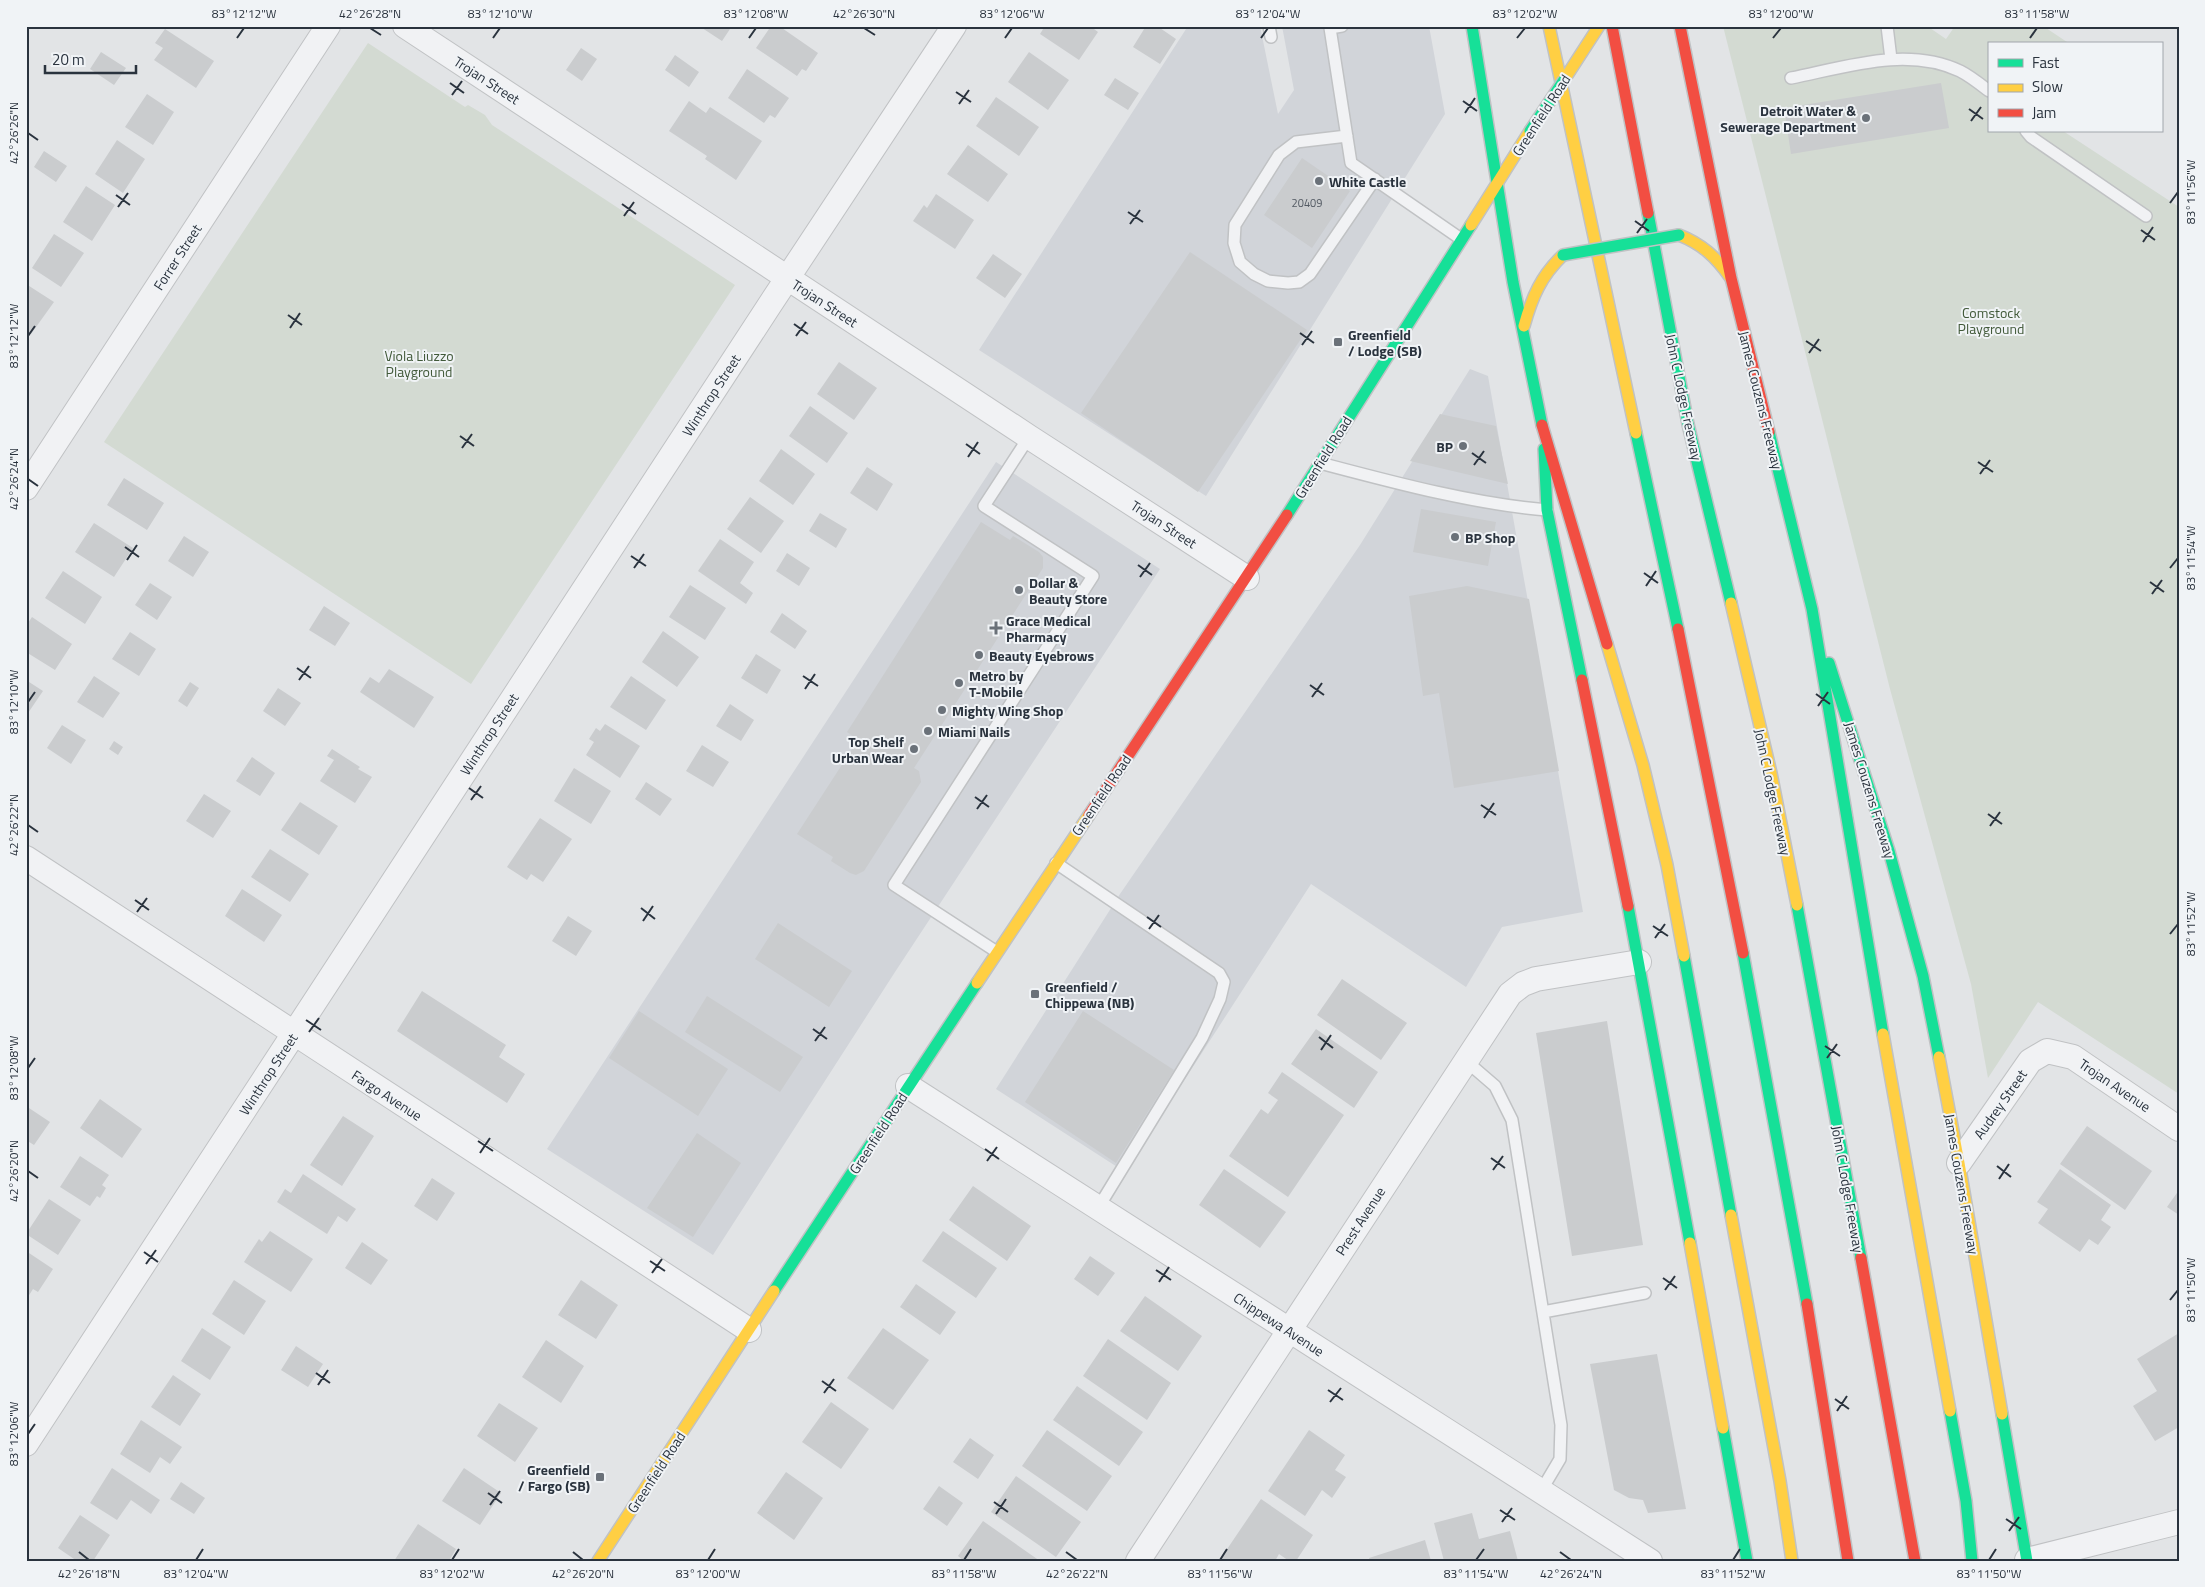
<svg xmlns="http://www.w3.org/2000/svg" width="2205" height="1587" font-family="'Titillium Web',sans-serif">
	<rect width="100%" height="100%" fill="#e2e4e6"/>
	<!-- built -->
	<path fill="#d1d4d9" d="M1188,26H1260L1278,114L1294,90L1282,26H1429L1445,114L1206,496L979,350Z
		M1470,369L1488,376L1583,912L1502,927L1466,987L1311,884L1125,1172L996,1089L1120,894L1360,545Z
		M996,462L1160,569L895,972L713,1255L547,1149Z"/>
	<!-- green -->
	<path fill="#d3dad2" d="M1723,26H1927L1946,39L1955,26H2043L2070,44H1989V131H2063L2179,207V1094L2038,1002L1988,1078L1971,984L1890,689Z
		M368,43L465,107L468,105L485,115L492,125L735,285L471,684L104,442Z"/>
	<!-- building -->
	<path fill="#caccce" d="M699,26H732L722,41Z
		M771,26H779L818,53L806,71L802,69L797,76L756,48Z
		M1045,26H1090L1098,32L1079,60L1040,34Z
		M1146,26H1157L1176,39L1160,64L1133,47Z
		M165,29L214,61L196,88L154,60L163,48L155,43Z
		M581,48L597,59L582,81L566,70Z
		M101,52L126,68L114,85L90,69Z
		M1029,52L1069,80L1048,110L1008,82Z
		M675,55L699,72L689,87L665,70Z
		M747,69L789,98L775,118L770,115L764,123L728,98Z
		M1115,78L1139,93L1128,110L1104,95Z
		M1941,83L1949,128L1791,154L1784,108Z
		M147,94L174,112L153,145L125,127Z
		M996,97L1039,127L1019,156L976,126Z
		M689,101L706,113L710,107L762,141L736,180L705,159L707,156L669,131Z
		M117,140L145,159L123,193L95,174Z
		M968,145L1008,174L988,202L947,174Z
		M44,151L67,166L56,182L34,167Z
		M1302,158L1350,191L1312,248L1264,215Z
		M86,186L115,205L92,241L63,222Z
		M936,194L974,220L955,249L913,221L924,205L927,208Z
		M54,234L84,253L61,287L32,268Z
		M1190,252L1307,330L1198,492L1081,413Z
		M993,254L1022,274L1005,298L976,278Z
		M26,284L54,302L31,334L26,331Z
		M839,362L877,388L854,420L817,394Z
		M810,406L848,433L827,463L789,436Z
		M1440,414L1496,426L1508,484L1410,461Z
		M781,449L815,474L793,505L759,481Z
		M867,467L893,484L877,511L850,493Z
		M124,478L164,503L147,530L107,505Z
		M750,497L784,521L761,553L727,529Z
		M1421,509L1496,522L1488,566L1413,552Z
		M820,513L847,529L836,548L809,531Z
		M981,522L1010,540L1013,536L1039,552L1043,557V568L914,768L919,771L921,782L864,871L856,875L850,873L831,861L833,857L797,834L858,740L847,732Z
		M94,523L133,548L114,577L75,552Z
		M184,536L209,552L193,577L168,561Z
		M720,539L754,562L740,583L753,593L746,604L698,571Z
		M787,553L810,568L799,586L776,571Z
		M63,571L102,597L85,624L45,598Z
		M150,583L172,597L157,620L135,605Z
		M690,585L726,608L705,640L669,617Z
		M1467,586L1529,599L1559,771L1454,788L1439,693L1423,696L1409,596Z
		M324,606L350,623L335,646L309,630Z
		M782,613L807,631L795,649L770,632Z
		M32,617L72,644L55,670L26,652V626Z
		M663,631L699,657L677,687L642,662Z
		M130,632L156,649L139,676L112,659Z
		M756,654L781,670L767,694L741,678Z
		M389,669L434,697L414,728L360,692L370,677L379,683Z
		M94,676L120,693L103,718L77,702Z
		M631,676L666,700L646,730L610,707Z
		M26,680L43,691L26,716Z
		M190,682L199,688L187,707L178,701Z
		M278,688L301,703L285,726L263,711Z
		M730,704L754,720L741,741L716,726Z
		M605,724L640,746L620,778L586,755L594,742L589,739L596,728L600,731Z
		M62,725L86,740L71,764L47,748Z
		M114,741L123,747L118,755L109,749Z
		M702,745L729,762L713,787L686,771Z
		M332,749L360,767L358,769L372,777L355,803L320,781L334,760L327,756Z
		M252,757L275,773L260,796L236,781Z
		M574,768L611,791L591,824L554,801Z
		M646,782L672,799L660,816L635,799Z
		M204,794L231,811L213,838L186,821Z
		M300,802L338,826L319,855L281,830Z
		M540,818L572,839L543,882L531,874L527,880L507,867Z
		M270,849L309,874L290,902L251,877Z
		M242,889L282,915L264,942L225,916Z
		M568,916L592,931L576,956L552,941Z
		M778,923L852,971L829,1007L755,959Z
		M1342,979L1407,1023L1381,1060L1317,1015Z
		M422,991L506,1045L499,1057L525,1074L507,1103L397,1031Z
		M707,996L803,1057L780,1092L685,1032Z
		M639,1011L728,1069L698,1116L609,1058Z
		M1083,1011L1174,1070L1116,1163L1025,1102Z
		M1607,1021L1643,1245L1572,1256L1536,1033Z
		M1316,1029L1378,1072L1354,1108L1291,1064Z
		M1282,1072L1344,1115L1288,1197L1229,1156L1261,1109L1268,1114L1278,1100L1268,1093Z
		M100,1099L142,1129L122,1158L80,1128Z
		M26,1106L50,1122L34,1145L26,1140Z
		M343,1116L374,1136L342,1186L310,1165Z
		M2087,1126L2152,1171L2125,1210L2060,1164Z
		M697,1133L741,1163L693,1237L647,1208Z
		M80,1156L109,1175L102,1185L106,1188L100,1198L97,1196L90,1206L60,1187Z
		M1224,1169L1286,1212L1260,1248L1199,1205Z
		M2060,1169L2111,1205L2101,1220L2111,1227L2098,1245L2089,1239L2080,1252L2038,1223L2048,1209L2037,1202Z
		M303,1174L356,1209L347,1222L338,1216L327,1234L277,1202L285,1189L291,1193Z
		M432,1178L455,1193L437,1221L414,1206Z
		M973,1186L1031,1226L1007,1261L949,1220Z
		M2179,1190V1215L2167,1207Z
		M49,1199L81,1220L58,1255L26,1234Z
		M270,1231L313,1259L291,1292L244,1262L259,1239L262,1242Z
		M943,1231L997,1268L976,1298L922,1261Z
		M362,1242L388,1260L371,1285L345,1268Z
		M26,1251L53,1269L38,1292L33,1289L26,1300Z
		M1090,1256L1115,1273L1098,1296L1074,1279Z
		M234,1280L266,1301L244,1335L212,1314Z
		M581,1280L618,1305L596,1339L558,1315Z
		M916,1284L956,1312L940,1335L900,1307Z
		M1145,1296L1202,1336L1178,1371L1120,1331Z
		M202,1328L231,1347L210,1380L181,1361Z
		M883,1328L929,1360L893,1410L847,1378Z
		M2179,1333V1427L2155,1441L2133,1406L2157,1391L2137,1359Z
		M1108,1339L1171,1383L1147,1420L1083,1376Z
		M546,1340L584,1366L561,1403L522,1377Z
		M296,1346L323,1364L308,1387L281,1370Z
		M1657,1354L1686,1509L1648,1513L1643,1500L1629,1498L1614,1490L1590,1364Z
		M173,1375L201,1394L180,1426L151,1407Z
		M1077,1386L1143,1432L1119,1466L1053,1420Z
		M831,1402L869,1429L841,1469L802,1442Z
		M499,1403L538,1428L515,1462L477,1436Z
		M141,1420L182,1447L170,1464L160,1457L150,1473L120,1454Z
		M1047,1430L1112,1476L1087,1511L1022,1466Z
		M1309,1430L1345,1455L1335,1470L1346,1477L1332,1498L1322,1490L1305,1516L1268,1491Z
		M970,1438L994,1455L978,1479L953,1462Z
		M112,1468L160,1500L151,1514L131,1500L117,1520L90,1503Z
		M464,1468L501,1493L480,1525L442,1501Z
		M786,1472L823,1498L794,1540L757,1513Z
		M1016,1476L1081,1522L1056,1557L991,1512Z
		M181,1482L205,1498L194,1514L170,1499Z
		M939,1486L963,1503L947,1526L923,1509Z
		M1261,1499L1313,1535L1296,1561H1289L1279,1554L1275,1561H1219Z
		M1472,1513L1479,1539L1510,1531L1518,1561H1444L1434,1523Z
		M80,1515L110,1535L93,1561H77L58,1548Z
		M983,1521L1040,1561H964L958,1556Z
		M418,1524L456,1549L449,1561H394Z
		M1425,1540L1431,1561H1370L1369,1558Z"/>
	<g fill="none" stroke-linecap="round" stroke-linejoin="round">
		<!-- lane casing -->
		<g stroke="#c0c2c4" stroke-width="14">
			<path id="lane" d="M1269,26L1271,37
				M1342,26L1330,28L1351,163L1461,239
				M1887,26L1891,59
				M1791,78C1846,67 1907,46 1960,71C1970,76 1980,84 1989,91
				M2026,131L2031,137L2146,216
				M1347,136L1296,142L1279,155L1235,225L1234,243L1240,262L1254,274L1268,281L1288,283L1299,282L1310,274L1375,179
				M1320,463C1392,482 1473,504 1547,510
				M1056,863L1219,973L1224,982L1220,999L1202,1038L1098,1208
				M997,952L894,885L1093,576L984,506L1029,437
				M1466,1061L1495,1086L1512,1120L1561,1425L1560,1459L1541,1491
				M1543,1312L1645,1293"/>
		</g>
		<!-- street casing -->
		<g stroke="#c0c2c4" stroke-width="26">
			<path id="street" d="M405,26L1029,437L1247,578
				M26,488L328,26
				M26,858L749,1330
				M908,1086L1650,1561
				M1959,1163L2030,1061L2047,1051L2073,1057L2179,1129
				M26,1444L769,306L954,26
				M2027,1560L2179,1522
				M1138,1561L1510,994L1523,984L1536,979L1639,962"/>
		</g>
		<!-- fast casing -->
		<g stroke="#c0c2c4" stroke-width="14">
			<path id="fast" d="M1472,26L1513,282L1542,425
				M1648,213L1688,424L1731,603
				M1769,432L1812,609
				M1636,433L1678,629
				M1544,449L1547,510L1582,680
				M1287,515L1471,225
				M1812,609L1883,1034
				M1829,663L1889,851L1923,976L1939,1057
				M1797,905L1861,1258
				M1628,906L1690,1243
				M1743,953L1807,1304
				M1684,956L1731,1215
				M774,1291L977,983
				M1950,1411L1966,1501L1972,1561
				M2002,1414L2027,1561
				M1723,1428L1747,1561"/>
		</g>
		<!-- slow casing -->
		<g stroke="#c0c2c4" stroke-width="14">
			<path id="slow" d="M1549,26L1636,433
				M1564,80L1599,26
				M1471,225L1530,131
				M1679,235C1702,244 1716,257 1730,277
				M1524,326C1532,297 1541,276 1563,255
				M1731,603L1771,773L1797,905
				M1607,644L1643,765L1667,865L1684,956
				M977,983L1089,815
				M1883,1034L1950,1411
				M1939,1057L1959,1163L2002,1414
				M1731,1215L1780,1481L1792,1561
				M1690,1243L1723,1428
				M598,1561L774,1291"/>
		</g>
		<!-- jam casing -->
		<g stroke="#c0c2c4" stroke-width="14">
			<path id="jam" d="M1612,26L1648,213
				M1680,26L1731,278L1769,432
				M1542,425L1607,644
				M1678,629L1743,953
				M1582,680L1628,906
				M1089,815L1287,515
				M1861,1258L1915,1561
				M1807,1304L1848,1561"/>
		</g>
		<!-- lane -->
		<use href="#lane" stroke="#f1f2f4" stroke-width="11"/>
		<!-- street -->
		<use href="#street" stroke="#f1f2f4" stroke-width="24"/>
		<!-- fast -->
		<use href="#fast" stroke="#16e098" stroke-width="11"/>
		<!-- slow -->
		<use href="#slow" stroke="#ffcf43" stroke-width="11"/>
		<!-- jam -->
		<use href="#jam" stroke="#f24e42" stroke-width="11"/>
		<!-- fast-bridge casing -->
		<g stroke="#c0c2c4" stroke-width="14" stroke-linecap="butt">
			<path id="fast-bridge" d="M1530,131L1564,80
				M1563,255L1679,235"/>
		</g>
		<!-- fast-bridge -->
		<use href="#fast-bridge" stroke="#16e098" stroke-width="11"/>
	</g>
	<!-- ticks -->
	<path fill="none" stroke="#2a333e" stroke-width="2" d="M370,28L381,35M864,28L875,35M237,38L244,28M493,38L500,28M749,38L756,28M1005,38L1012,28M1261,38L1268,28M1517,38L1525,28M1773,38L1781,28M2030,38L2037,28M450,83L464,93M956,92L971,102M452,95L462,81M1463,101L1477,111M959,104L969,90M1969,109L1983,119M1465,113L1475,98M1971,121L1981,107M28,133L38,140M116,195L130,205M2170,203L2178,192M622,204L636,214M118,207L128,193M1128,212L1143,222M624,216L634,202M1635,221L1649,231M1130,224L1140,210M2141,230L2155,240M1637,233L1647,219M2143,242L2153,227M288,315L302,325M794,324L808,334M290,328L300,313M1300,333L1314,343M28,336L35,326M796,336L806,322M1806,341L1821,351M1302,345L1312,331M1809,353L1819,339M460,436L474,446M966,444L980,454M462,448L472,434M1472,453L1486,463M968,457L978,442M1978,462L1993,472M1474,465L1484,451M1980,474L1990,460M28,479L38,486M125,547L139,557M631,556L646,566M127,560L137,545M1138,565L1152,575M634,568L644,554M2170,568L2178,558M1644,573L1658,583M1140,577L1150,563M2150,582L2164,592M1646,586L1656,571M2152,594L2162,580M297,668L311,678M803,676L818,686M299,680L309,666M1310,685L1324,695M805,689L815,674M1816,694L1830,704M1312,697L1322,683M28,702L35,692M1818,706L1828,692M469,788L483,798M975,797L989,807M471,800L481,786M1481,805L1496,815M977,809L987,795M1988,814L2002,824M1484,818L1494,803M28,825L38,832M1990,826L2000,812M135,900L149,910M641,908L655,919M137,912L147,898M1147,917L1161,927M643,921L653,906M1653,926L1668,936M1149,929L1159,915M2170,934L2178,924M1655,938L1665,924M306,1020L321,1030M813,1029L827,1039M309,1032L319,1018M1319,1037L1333,1048M815,1041L825,1027M1825,1046L1840,1056M1321,1050L1331,1035M1827,1058L1837,1044M28,1068L35,1058M478,1141L493,1151M985,1149L999,1159M480,1153L490,1138M1491,1158L1505,1168M987,1161L997,1147M1997,1166L2011,1177M1493,1170L1503,1156M28,1171L38,1178M1999,1179L2009,1164M144,1252L158,1262M650,1261L665,1271M146,1264L156,1250M1156,1270L1171,1280M652,1273L662,1259M1663,1278L1677,1288M1159,1282L1169,1267M1665,1290L1675,1276M2170,1300L2178,1290M316,1373L330,1383M822,1381L836,1391M318,1385L328,1370M1328,1390L1343,1400M824,1393L834,1379M1835,1399L1849,1409M1330,1402L1341,1388M1837,1411L1847,1396M28,1434L35,1424M488,1493L502,1503M994,1502L1008,1512M490,1505L500,1491M1500,1510L1515,1520M996,1514L1006,1499M2006,1519L2021,1529M1502,1522L1512,1508M2009,1531L2019,1517M79,1552L89,1560M573,1552L583,1560M1066,1552L1077,1560M1560,1552L1571,1560M196,1560L203,1549M452,1560L459,1549M708,1560L715,1549M964,1560L971,1549M1220,1560L1227,1549M1476,1560L1484,1549M1733,1560L1740,1549M1989,1560L1996,1549"/>
	<!-- markers -->
	<g fill="#6a7179" stroke="#f0f3f6" stroke-width="2">
		<circle cx="1866" cy="118" r="5"/>
		<circle cx="1319" cy="181" r="5"/>
		<rect x="1333" y="337" width="10" height="10" rx="2.5"/>
		<circle cx="1463" cy="446" r="5"/>
		<circle cx="1455" cy="537" r="5"/>
		<circle cx="1019" cy="590" r="5"/>
		<path d="M993.5 620.5h5v5h5v5h-5v5h-5v-5h-5v-5h5z"/>
		<circle cx="979" cy="655" r="5"/>
		<circle cx="959" cy="683" r="5"/>
		<circle cx="942" cy="710" r="5"/>
		<circle cx="928" cy="731" r="5"/>
		<circle cx="914" cy="749" r="5"/>
		<rect x="1030" y="989" width="10" height="10" rx="2.5"/>
		<rect x="595" y="1472" width="10" height="10" rx="2.5"/>
	</g>
	<g text-anchor="middle" dominant-baseline="central" stroke-width="4" stroke-linejoin="round" paint-order="stroke">
		<!-- number labels -->
		<g font-size="11" fill="#535a63">
			<text x="1307" y="203">20409</text>
		</g>
		<!-- street labels -->
		<g font-size="14" fill="#2a333e" stroke="#f0f3f6">
			<text transform="translate(487 80) rotate(33)">Trojan Street</text>
			<text transform="translate(1541 115) rotate(-57)">Greenfield Road</text>
			<text transform="translate(177 257) rotate(-57)">Forrer Street</text>
			<text transform="translate(825 303) rotate(33)">Trojan Street</text>
			<text transform="translate(711 395) rotate(-57)">Winthrop Street</text>
			<text transform="translate(1684 397) rotate(78)">John C Lodge Freeway</text>
			<text transform="translate(1761 400) rotate(76)">James Couzens Freeway</text>
			<text transform="translate(1323 457) rotate(-58)">Greenfield Road</text>
			<text transform="translate(1164 524) rotate(33)">Trojan Street</text>
			<text transform="translate(489 734) rotate(-57)">Winthrop Street</text>
			<text transform="translate(1870 790) rotate(73)">James Couzens Freeway</text>
			<text transform="translate(1773 792) rotate(78)">John C Lodge Freeway</text>
			<text transform="translate(1101 795) rotate(-56)">Greenfield Road</text>
			<text transform="translate(268 1074) rotate(-57)">Winthrop Street</text>
			<text transform="translate(2115 1085) rotate(34)">Trojan Avenue</text>
			<text transform="translate(387 1095) rotate(33)">Fargo Avenue</text>
			<text transform="translate(2000 1104) rotate(-55)">Audrey Street</text>
			<text transform="translate(878 1133) rotate(-57)">Greenfield Road</text>
			<text transform="translate(1962 1184) rotate(80)">James Couzens Freeway</text>
			<text transform="translate(1848 1189) rotate(80)">John C Lodge Freeway</text>
			<text transform="translate(1360 1221) rotate(-57)">Prest Avenue</text>
			<text transform="translate(1279 1324) rotate(33)">Chippewa Avenue</text>
			<text transform="translate(656 1472) rotate(-57)">Greenfield Road</text>
		</g>
		<!-- poi labels -->
		<g font-size="14" font-weight="bold" fill="#2a333e" stroke="#f0f3f6" text-anchor="start">
			<text x="1856" y="110" text-anchor="end">Detroit Water &amp;<tspan x="1856" dy="16">Sewerage Department</tspan></text>
			<text x="1329" y="181">White Castle</text>
			<text x="1348" y="334">Greenfield<tspan x="1348" dy="16">/ Lodge (SB)</tspan></text>
			<text x="1453" y="446" text-anchor="end">BP</text>
			<text x="1465" y="537">BP Shop</text>
			<text x="1029" y="582">Dollar &amp;<tspan x="1029" dy="16">Beauty Store</tspan></text>
			<text x="1006" y="620">Grace Medical<tspan x="1006" dy="16">Pharmacy</tspan></text>
			<text x="989" y="655">Beauty Eyebrows</text>
			<text x="969" y="675">Metro by<tspan x="969" dy="16">T-Mobile</tspan></text>
			<text x="952" y="710">Mighty Wing Shop</text>
			<text x="938" y="731">Miami Nails</text>
			<text x="904" y="741" text-anchor="end">Top Shelf<tspan x="904" dy="16">Urban Wear</tspan></text>
			<text x="1045" y="986">Greenfield /<tspan x="1045" dy="16">Chippewa (NB)</tspan></text>
			<text x="590" y="1469" text-anchor="end">Greenfield<tspan x="590" dy="16">/ Fargo (SB)</tspan></text>
		</g>
		<!-- park labels -->
		<g font-size="14" fill="#415939" stroke="#f0f3f6">
			<text x="1991" y="312">Comstock<tspan x="1991" dy="16">Playground</tspan></text>
			<text x="419" y="355">Viola Liuzzo<tspan x="419" dy="16">Playground</tspan></text>
		</g>
	</g>
	<!-- border -->
	<rect width="2205" height="1587" fill="none" stroke="#f0f3f6" stroke-width="55"/>
	<!-- legend -->
	<rect x="1988" y="42" width="175" height="90" fill="#f0f3f6" stroke="#a1a6ac"/>
	<rect x="1998" y="59" width="25" height="8" fill="#16e098" stroke="#a1a6ac"/>
	<text x="2032" y="68" font-size="15" fill="#2a333e">Fast</text>
	<rect x="1998" y="84" width="25" height="8" fill="#ffcf43" stroke="#a1a6ac"/>
	<text x="2032" y="92" font-size="15" fill="#2a333e">Slow</text>
	<rect x="1998" y="109" width="25" height="8" fill="#f24e42" stroke="#a1a6ac"/>
	<text x="2032" y="118" font-size="15" fill="#2a333e">Jam</text>
	<!-- scale -->
	<path d="M45 65v8h91v-8" fill="none" stroke="#2a333e" stroke-width="2.5"/>
	<text x="52" y="65" font-size="15" fill="#2a333e" stroke="#f0f3f6" stroke-width="4" paint-order="stroke">20 m</text>
	<rect x="28" y="28" width="2150" height="1532" fill="none" stroke="#2a333e" stroke-width="2"/>
	<g font-size="12" text-anchor="middle" fill="#2a333e">
		<text x="244" y="18">83°12'12"W</text>
		<text x="370" y="18">42°26'28"N</text>
		<text x="500" y="18">83°12'10"W</text>
		<text x="756" y="18">83°12'08"W</text>
		<text x="864" y="18">42°26'30"N</text>
		<text x="1012" y="18">83°12'06"W</text>
		<text x="1268" y="18">83°12'04"W</text>
		<text x="1525" y="18">83°12'02"W</text>
		<text x="1781" y="18">83°12'00"W</text>
		<text x="2037" y="18">83°11'58"W</text>
		<text transform="translate(14 133) rotate(-90)" y="4">42°26'26"N</text>
		<text transform="translate(2191 192) rotate(-90)" y="4">83°11'56"W</text>
		<text transform="translate(14 336) rotate(-90)" y="4">83°12'12"W</text>
		<text transform="translate(14 479) rotate(-90)" y="4">42°26'24"N</text>
		<text transform="translate(2191 558) rotate(-90)" y="4">83°11'54"W</text>
		<text transform="translate(14 702) rotate(-90)" y="4">83°12'10"W</text>
		<text transform="translate(14 825) rotate(-90)" y="4">42°26'22"N</text>
		<text transform="translate(2191 924) rotate(-90)" y="4">83°11'52"W</text>
		<text transform="translate(14 1068) rotate(-90)" y="4">83°12'08"W</text>
		<text transform="translate(14 1171) rotate(-90)" y="4">42°26'20"N</text>
		<text transform="translate(2191 1290) rotate(-90)" y="4">83°11'50"W</text>
		<text transform="translate(14 1434) rotate(-90)" y="4">83°12'06"W</text>
		<text x="89" y="1578">42°26'18"N</text>
		<text x="196" y="1578">83°12'04"W</text>
		<text x="452" y="1578">83°12'02"W</text>
		<text x="583" y="1578">42°26'20"N</text>
		<text x="708" y="1578">83°12'00"W</text>
		<text x="964" y="1578">83°11'58"W</text>
		<text x="1077" y="1578">42°26'22"N</text>
		<text x="1220" y="1578">83°11'56"W</text>
		<text x="1476" y="1578">83°11'54"W</text>
		<text x="1571" y="1578">42°26'24"N</text>
		<text x="1733" y="1578">83°11'52"W</text>
		<text x="1989" y="1578">83°11'50"W</text>
	</g>
</svg>
